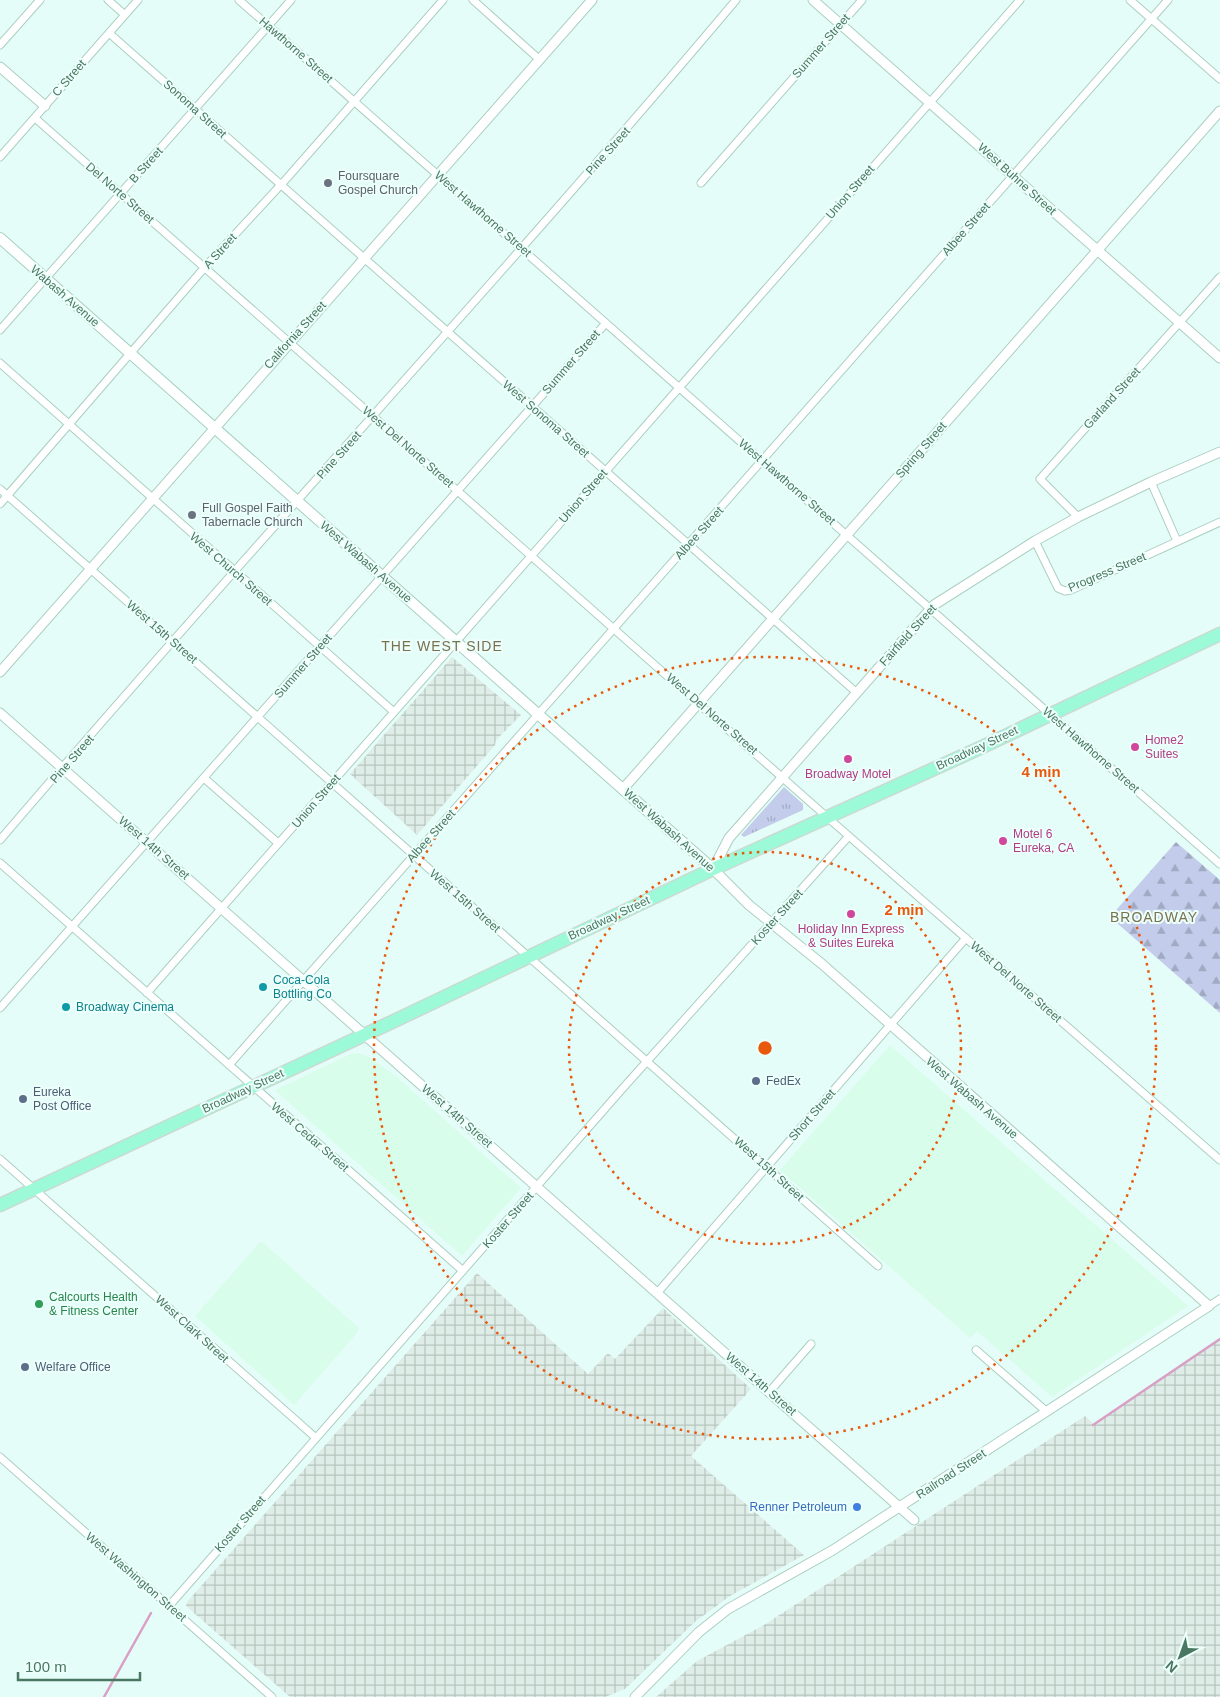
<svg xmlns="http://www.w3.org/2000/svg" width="1220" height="1697" font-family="Arial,sans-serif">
	<defs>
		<pattern id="industrial-grid" width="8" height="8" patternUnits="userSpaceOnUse" patternTransform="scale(1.25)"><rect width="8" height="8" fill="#dfede8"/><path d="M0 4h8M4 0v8" fill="none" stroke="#b7c5bf"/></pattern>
		<pattern id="forest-firs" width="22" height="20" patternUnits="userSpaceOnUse" patternTransform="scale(1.25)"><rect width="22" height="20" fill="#c3cceb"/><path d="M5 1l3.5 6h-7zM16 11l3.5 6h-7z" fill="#a0aac2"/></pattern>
		<pattern id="park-tufts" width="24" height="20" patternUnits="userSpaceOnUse" patternTransform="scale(1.25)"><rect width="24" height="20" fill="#c3cceb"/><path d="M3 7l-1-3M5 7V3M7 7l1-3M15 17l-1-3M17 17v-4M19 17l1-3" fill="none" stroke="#a0aac2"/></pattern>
	</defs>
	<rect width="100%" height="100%" fill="#e5fdf8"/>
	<!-- commercial -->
	<path fill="#d9fdeb" d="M890,1045L1188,1306L1052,1397L977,1331L970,1338L961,1330L780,1170Z
		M359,1053L369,1057L397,1077L521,1188L462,1256L275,1090L351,1054Z
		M261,1241L359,1328L357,1333L294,1405L195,1316Z"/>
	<!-- industrial -->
	<path fill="url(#industrial-grid)" d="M452,657L521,715L496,740L495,745L417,835L350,774Z
		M477,1273L588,1374L608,1353L615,1359L663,1308L751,1389L691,1456L804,1555L730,1596L696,1621L625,1689L605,1697H290L186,1606L187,1602Z
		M1220,1339V1697H656L697,1661L764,1625L1085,1416L1094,1424Z"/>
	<!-- forest -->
	<path fill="url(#forest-firs)" d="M1176,842L1220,880V1013L1110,917Z"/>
	<!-- park -->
	<path fill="url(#park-tufts)" d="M784,787L803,804V810L744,837L741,835Z"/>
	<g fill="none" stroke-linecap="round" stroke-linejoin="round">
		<!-- stream -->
		<path stroke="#d99fc5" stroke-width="2.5" d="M1093,1425L1220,1339
			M104,1697L151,1613"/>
		<!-- minor casing -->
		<g stroke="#abcfc1" stroke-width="9">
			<path id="minor" d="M108,0L125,15
				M239,0L1220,864
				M473,0L540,60
				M1130,0L1220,79
				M109,33L857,693
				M0,45L40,0
				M35,118L827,817L1220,1160
				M0,157L138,0
				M701,183L862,0
				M0,330L291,0
				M0,363L394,712
				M1151,482L1177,541
				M0,489L878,1266
				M0,504L205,267L288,177L443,0
				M1078,517L1040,479L1220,277
				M1035,541L1058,588L1065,591L1071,590L1220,522
				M204,778L278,843
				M0,840C241,557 496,285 736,0
				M0,863L463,1271
				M147,993L1020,0
				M0,1008L606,323
				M229,1065L1168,0
				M0,1159L316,1438
				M658,1292L966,938
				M1209,1306L1220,1299
				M976,1350L1047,1412
				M770,1391L811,1344
				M0,1457L272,1697
				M169,1606L623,1088L849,836"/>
		</g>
		<!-- tertiary casing -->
		<g stroke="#abcfc1" stroke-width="11">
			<path id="tertiary" d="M813,0L1220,358
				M0,67L45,106
				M0,672L592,0
				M0,713L914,1520
				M623,789L1220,111
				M635,1697L699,1632L728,1609L833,1550L1209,1306L822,964L749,905L713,869L729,838L934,605L1035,541L1078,517L1151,482L1220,452"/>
		</g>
		<!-- secondary casing -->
		<g stroke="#a6d0c0" stroke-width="12">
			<path id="secondary" d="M0,238L713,869"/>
		</g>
		<!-- trunk casing -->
		<g stroke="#ccd9d3" stroke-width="15">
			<path id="trunk" d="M0,1205L392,1022L713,869L980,748L1220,634"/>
		</g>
		<!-- minor -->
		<use href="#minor" stroke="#fff" stroke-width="7"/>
		<!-- tertiary -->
		<use href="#tertiary" stroke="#fff" stroke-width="9"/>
		<!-- secondary -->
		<use href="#secondary" stroke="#fff" stroke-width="10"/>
		<!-- trunk -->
		<use href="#trunk" stroke="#9cfad8" stroke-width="12"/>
	</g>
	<!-- distance rings -->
	<g fill="none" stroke="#e8590c" stroke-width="2.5" stroke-dasharray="2.5 5">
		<circle cx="765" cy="1048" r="196"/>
		<circle cx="765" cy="1048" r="391"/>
	</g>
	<!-- markers -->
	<g fill="#6b7280" stroke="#ecfffb" stroke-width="2">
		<circle cx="328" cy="183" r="5"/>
		<circle cx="192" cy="515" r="5"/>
	</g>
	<g fill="#d1479c" stroke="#ecfffb" stroke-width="2">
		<circle cx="1135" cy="747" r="5"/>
		<circle cx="848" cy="759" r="5"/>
		<circle cx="1003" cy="841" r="5"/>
		<circle cx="851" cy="914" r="5"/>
	</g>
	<g fill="#0f9aa8" stroke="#ecfffb" stroke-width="2">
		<circle cx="263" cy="987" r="5"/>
		<circle cx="66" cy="1007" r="5"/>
	</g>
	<g fill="#5c6f8a" stroke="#ecfffb" stroke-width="2">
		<circle cx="756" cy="1081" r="5"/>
		<circle cx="23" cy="1099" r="5"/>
		<circle cx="25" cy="1367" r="5"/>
	</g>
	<circle fill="#2e9e5b" stroke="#ecfffb" stroke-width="2" cx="39" cy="1304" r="5"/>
	<circle fill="#3f7fe0" stroke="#ecfffb" stroke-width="2" cx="857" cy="1507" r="5"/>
	<g text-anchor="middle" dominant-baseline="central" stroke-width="4" stroke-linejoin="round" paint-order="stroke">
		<!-- street labels -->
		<g font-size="12" fill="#4a7762" stroke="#ecfffb">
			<text transform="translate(821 46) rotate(-49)">Summer Street</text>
			<text transform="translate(296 50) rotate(41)">Hawthorne Street</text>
			<text transform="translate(69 78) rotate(-49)">C Street</text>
			<text transform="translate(195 109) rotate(42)">Sonoma Street</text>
			<text transform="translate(608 151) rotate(-48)">Pine Street</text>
			<text transform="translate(146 165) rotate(-48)">B Street</text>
			<text transform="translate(1017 179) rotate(42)">West Buhne Street</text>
			<text transform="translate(850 192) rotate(-49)">Union Street</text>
			<text transform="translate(120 193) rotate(41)">Del Norte Street</text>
			<text transform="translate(483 214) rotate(41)">West Hawthorne Street</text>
			<text transform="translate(966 229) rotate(-49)">Albee Street</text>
			<text transform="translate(220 251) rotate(-48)">A Street</text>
			<text transform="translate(65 296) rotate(41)">Wabash Avenue</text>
			<text transform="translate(295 335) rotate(-48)">California Street</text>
			<text transform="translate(571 362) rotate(-49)">Summer Street</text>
			<text transform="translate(1112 398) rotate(-48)">Garland Street</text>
			<text transform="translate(546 419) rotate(41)">West Sonoma Street</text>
			<text transform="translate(408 447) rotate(41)">West Del Norte Street</text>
			<text transform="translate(921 450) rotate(-49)">Spring Street</text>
			<text transform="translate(339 455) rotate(-48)">Pine Street</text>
			<text transform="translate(787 482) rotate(41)">West Hawthorne Street</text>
			<text transform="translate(583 496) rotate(-49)">Union Street</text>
			<text transform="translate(699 533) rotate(-48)">Albee Street</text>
			<text transform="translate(366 562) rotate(41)">West Wabash Avenue</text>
			<text transform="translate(231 569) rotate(41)">West Church Street</text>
			<text transform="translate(1107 572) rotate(-23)">Progress Street</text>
			<text transform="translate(162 632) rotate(41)">West 15th Street</text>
			<text transform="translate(908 635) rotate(-48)">Fairfield Street</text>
			<text transform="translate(303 666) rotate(-49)">Summer Street</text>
			<text transform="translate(712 714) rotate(41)">West Del Norte Street</text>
			<text transform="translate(977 748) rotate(-25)">Broadway Street</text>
			<text transform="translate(1091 750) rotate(41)">West Hawthorne Street</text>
			<text transform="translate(72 759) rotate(-49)">Pine Street</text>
			<text transform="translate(316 801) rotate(-49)">Union Street</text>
			<text transform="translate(669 830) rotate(42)">West Wabash Avenue</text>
			<text transform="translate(431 836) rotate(-48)">Albee Street</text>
			<text transform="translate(154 848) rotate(41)">West 14th Street</text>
			<text transform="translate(465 901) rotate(41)">West 15th Street</text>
			<text transform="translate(777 917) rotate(-48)">Koster Street</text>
			<text transform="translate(609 918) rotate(-25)">Broadway Street</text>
			<text transform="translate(1016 982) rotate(41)">West Del Norte Street</text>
			<text transform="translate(243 1091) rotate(-25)">Broadway Street</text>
			<text transform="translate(972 1098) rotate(41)">West Wabash Avenue</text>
			<text transform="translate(812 1115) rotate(-49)">Short Street</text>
			<text transform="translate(457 1116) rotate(41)">West 14th Street</text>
			<text transform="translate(310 1137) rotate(41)">West Cedar Street</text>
			<text transform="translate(769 1169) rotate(42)">West 15th Street</text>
			<text transform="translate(508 1220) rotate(-49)">Koster Street</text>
			<text transform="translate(192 1329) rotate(42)">West Clark Street</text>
			<text transform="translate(761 1384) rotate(41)">West 14th Street</text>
			<text transform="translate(951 1474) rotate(-33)">Railroad Street</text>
			<text transform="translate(240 1524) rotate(-49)">Koster Street</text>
			<text transform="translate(136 1577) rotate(41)">West Washington Street</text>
		</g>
		<!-- worship labels -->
		<g font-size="12" fill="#5b616d" stroke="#ecfffb" text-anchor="start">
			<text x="338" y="176">Foursquare<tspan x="338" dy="14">Gospel Church</tspan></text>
			<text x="202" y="508">Full Gospel Faith<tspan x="202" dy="14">Tabernacle Church</tspan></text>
		</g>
		<!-- hotel labels -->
		<g font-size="12" fill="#b23c85" stroke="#ecfffb" text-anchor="start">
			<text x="1145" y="740">Home2<tspan x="1145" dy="14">Suites</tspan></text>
			<text x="848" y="774" text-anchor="middle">Broadway Motel</text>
			<text x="1013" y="834">Motel 6<tspan x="1013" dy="14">Eureka, CA</tspan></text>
			<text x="851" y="929" text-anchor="middle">Holiday Inn Express<tspan x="851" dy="14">&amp; Suites Eureka</tspan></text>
		</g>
		<!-- culture labels -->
		<g font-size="12" fill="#0d838f" stroke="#ecfffb" text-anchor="start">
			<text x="273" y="980">Coca-Cola<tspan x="273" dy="14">Bottling Co</tspan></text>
			<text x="76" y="1007">Broadway Cinema</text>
		</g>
		<!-- service labels -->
		<g font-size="12" fill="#4e5e75" stroke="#ecfffb" text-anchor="start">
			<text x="766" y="1081">FedEx</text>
			<text x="33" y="1092">Eureka<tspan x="33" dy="14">Post Office</tspan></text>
			<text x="35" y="1367">Welfare Office</text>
		</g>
		<!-- leisure labels -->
		<g font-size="12" fill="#27864d" stroke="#ecfffb" text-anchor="start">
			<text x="49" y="1297">Calcourts Health<tspan x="49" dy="14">&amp; Fitness Center</tspan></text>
		</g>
		<!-- shop labels -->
		<g font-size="12" fill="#366cbe" stroke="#ecfffb" text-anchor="end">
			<text x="847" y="1507">Renner Petroleum</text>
		</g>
		<!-- neighbourhood labels -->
		<g font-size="14" letter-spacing="1" fill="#787250" stroke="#ecfffb">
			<text x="442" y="646">THE WEST SIDE</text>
			<text x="1154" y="917">BROADWAY</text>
		</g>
	</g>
	<circle cx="765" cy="1048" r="8" fill="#e8590c" stroke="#ecfffb" stroke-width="2.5"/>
	<g font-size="15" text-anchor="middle" font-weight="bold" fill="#e8590c" stroke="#ecfffb" stroke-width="4" stroke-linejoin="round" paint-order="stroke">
		<text x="1041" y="777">4 min</text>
		<text x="904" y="915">2 min</text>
	</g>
	<!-- north arrow -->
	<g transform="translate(1180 1657) rotate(221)" stroke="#ecfffb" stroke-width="4" paint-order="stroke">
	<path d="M0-4L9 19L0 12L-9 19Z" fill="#4a7762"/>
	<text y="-8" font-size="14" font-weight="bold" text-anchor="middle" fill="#4a7762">N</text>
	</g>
	<!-- scale -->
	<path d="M18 1672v8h122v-8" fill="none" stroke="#4a7762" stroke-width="2.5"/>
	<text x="25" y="1672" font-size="15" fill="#4a7762" stroke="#ecfffb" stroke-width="4" paint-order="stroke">100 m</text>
</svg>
